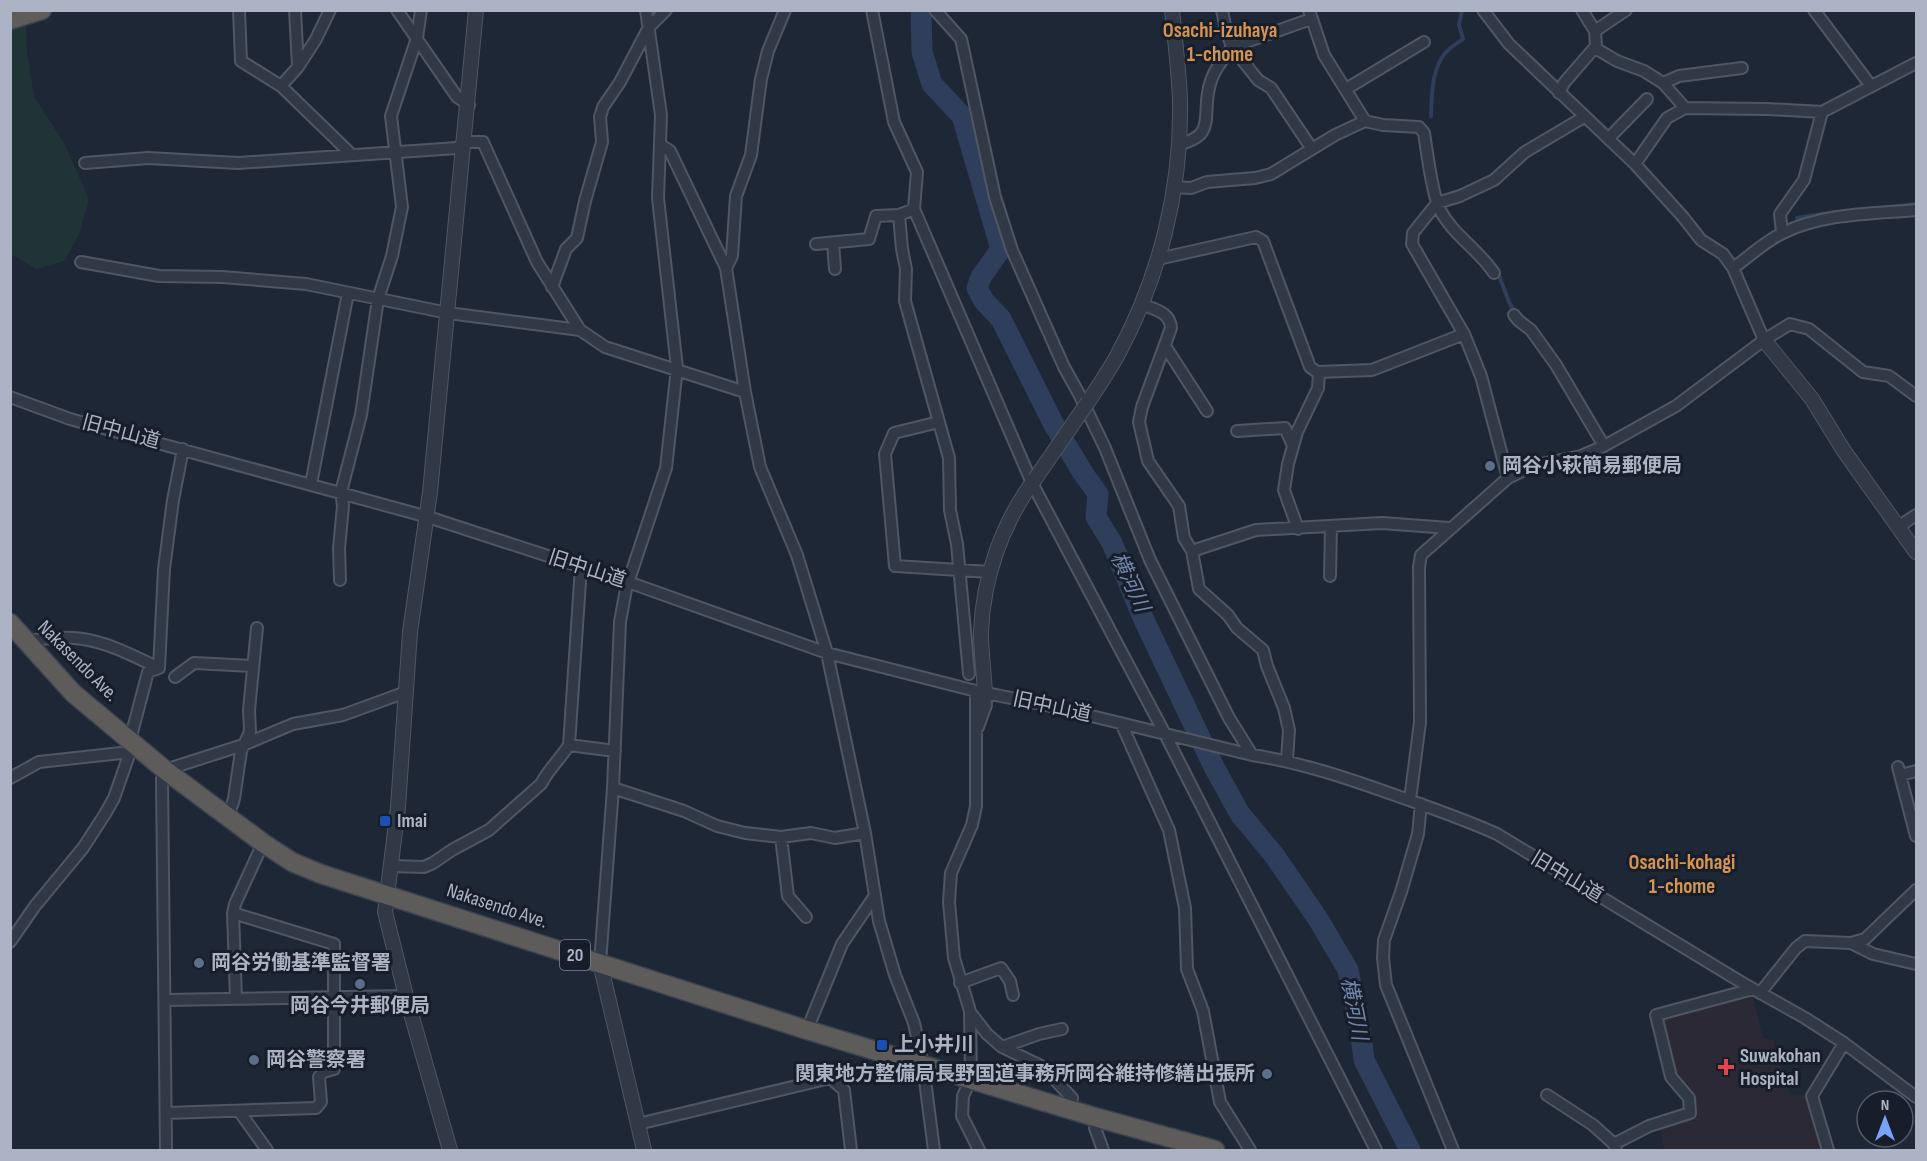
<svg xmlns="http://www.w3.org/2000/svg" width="1927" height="1161" font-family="'Sofia Sans Condensed','Noto Sans JP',sans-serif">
	<rect width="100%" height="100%" fill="#1e2735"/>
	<!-- medical -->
	<path fill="#2c2937" d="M1752,993L1763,1038L1773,1040L1790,1095L1807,1094V1099L1824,1150H1664L1660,1126L1692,1115L1674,1075L1661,1016Z"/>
	<!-- green -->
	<path fill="#203336" d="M10,11H26L27,51L34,96L65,145L89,199L79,235L64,261L36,269L11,254Z"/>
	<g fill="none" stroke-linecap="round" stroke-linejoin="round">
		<!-- stream -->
		<path stroke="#2f3e5b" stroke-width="4" d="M1431,116C1432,95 1431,68 1447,51C1452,46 1458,43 1463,39L1459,25L1462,10
			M1890,207L1916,204
			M1797,218L1835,212
			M1498,273L1509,302L1515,313"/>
		<!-- river -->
		<path stroke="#2f3e5b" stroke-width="21" d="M921,10L922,52L932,84L962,116L1001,249L981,277L977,288L984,301L1001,319L1053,423L1083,473L1098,494L1096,517L1112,543L1144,620L1214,767L1240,814L1274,855L1318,919L1348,970L1360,1028L1364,1060L1410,1150"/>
		<!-- minor casing -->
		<g stroke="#4f5664" stroke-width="14">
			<path id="minor" d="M239,10L241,61L281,86L298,67L295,10
				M397,10L457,97L469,105
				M872,10L894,122L917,172L914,209L1032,483L1165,734L1376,1150
				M935,10L961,39L995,197L1012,250L1064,367L1079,394L1105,448L1150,560L1229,718L1252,755
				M1309,10L1324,55L1365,121L1383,125L1419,127L1424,133C1427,151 1432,195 1440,210C1453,235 1479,250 1494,273
				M1483,10L1509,44L1635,164L1683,217L1701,240L1723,254L1733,268L1764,340
				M1814,10L1871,86
				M1311,19L1232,47L1258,80L1271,88L1312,149
				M1595,31L1626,10
				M1595,48L1617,61L1644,71L1663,83L1685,108L1767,109L1822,112L1916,63
				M298,67L316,39L330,10
				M1663,83L1679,76L1742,68
				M281,86L351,154
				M1346,89L1424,42
				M1559,93L1564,83L1596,46L1595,31L1582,10
				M1609,138L1647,99
				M1179,144C1216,136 1202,117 1209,88C1212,72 1223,59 1232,47L1226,30L1222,10
				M661,145L670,151L726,268L745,392L760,467L797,555L827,653L865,833L879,921L895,975L914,1023L923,1065L934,1150
				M85,163L148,158L238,163L457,148L464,142H483L537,262L580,330L605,347L745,392
				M1635,164L1667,118L1685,108
				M1174,187L1191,188L1207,182L1255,178L1271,174L1335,135L1365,121
				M914,209L899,215L902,249L906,269L905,301L949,458L950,510L957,544L969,674
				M1782,233L1780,214L1804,180L1822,112
				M833,243L835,269
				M816,244L869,239L876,216L899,215
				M1158,259L1256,237L1263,241L1310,367L1317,372L1372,370L1464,334
				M81,262L159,276L222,277L306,284L448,313L580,330
				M726,268L732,256L736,196L751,155L761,79L768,51L785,10
				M1733,268C1749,257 1765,241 1783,233C1823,213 1873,214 1916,210
				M552,287L566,249L577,238L585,201L602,142L600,117L603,107L620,82L649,27L666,10
				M1142,304C1155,310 1170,312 1171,328L1142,407L1139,422L1148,461L1179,506L1184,538L1192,551L1199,589L1228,615L1237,628L1263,650L1267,666L1284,708L1289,730L1287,760
				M1514,315L1519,321L1531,330L1556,365L1604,446
				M1165,346L1207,411
				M10,397L70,419L428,517L628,582L827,653L976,691L1046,705L1252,755C1304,763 1353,780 1403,798C1434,809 1466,820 1497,834L1741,982L1805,1018L1844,1043L1916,1097
				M939,422L894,433L885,454L895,566L990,572
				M1237,431L1285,428L1293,446
				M1508,478L1481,376L1464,334L1412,244L1413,233L1437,203L1460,196L1494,180L1525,152L1584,117
				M311,484L348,293
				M1898,527L1916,515
				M1298,529L1284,490L1288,464L1297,432L1318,388L1319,372
				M1192,551L1256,530L1382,523L1449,528
				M1330,576L1331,527
				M340,580L339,548L343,506L341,492L361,415L378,299L392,256L402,207L391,116L417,38L421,10
				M26,641C45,638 64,636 83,639C110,643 135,657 159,668
				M175,677L194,663L252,666
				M976,691V806L972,825L951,873L949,902L954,958L970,1011L971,1079L963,1096L962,1116L979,1150
				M1121,723L1169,830L1185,908L1187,969L1203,1011L1220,1102L1250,1150
				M978,727L986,705L985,693
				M569,745L615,751
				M1898,767L1916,836
				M1901,775L1916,771
				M10,778L39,762L121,753L129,755
				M613,788L684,811L717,826L745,833L781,837L811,833L835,838L865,833
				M1410,800L1420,722L1419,567L1421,555L1508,478L1535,465L1581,456L1604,446L1676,406L1764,340L1790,324L1809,329L1863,372L1889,376L1916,396
				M1421,804L1418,834L1401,892L1384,940L1383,958L1386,985L1453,1150
				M228,817L234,799L241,751L250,732L249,710L257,628
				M781,837L788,896L806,917
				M390,866L424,867L433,863L452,850L489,830L541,784C548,770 560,759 569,745L581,567
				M10,942L35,906L83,848L105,814L114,798L129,755L130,740L148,672L159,668L164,569L173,500L183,449
				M1851,943L1873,954L1916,964
				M600,963L613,788L620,622L626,589L666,468L677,368L658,198L661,115L646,10
				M960,983L1001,968L1010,981L1013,995
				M1760,993L1796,948L1805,941L1851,943L1865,939L1916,890
				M236,999L233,913L235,904L263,843
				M165,1000L406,996
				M970,1012L987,1034L1002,1047L1043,1067L1072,1098L1069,1108
				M807,1030L842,944L874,897
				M1002,1047L1039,1034L1062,1029
				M1547,1095L1593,1125L1614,1144
				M239,1111L267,1150
				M166,1113L316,1108L321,1102L319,1077L323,1072L334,1069V944L233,913
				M1098,1118L1095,1128L1103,1150
				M638,1124L830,1078L844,1090L851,1150
				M166,1150L162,779L165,770L243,745L293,724L343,715L406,692
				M1616,1150L1614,1144L1649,1126L1690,1113L1689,1098L1671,1077L1656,1015L1753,989
				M1828,1150L1812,1096L1844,1043"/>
		</g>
		<!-- tertiary casing -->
		<g stroke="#4f5664" stroke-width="16">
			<path id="tertiary" d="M1764,340L1812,399L1844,451L1916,552
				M1088,402C1098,387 1108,372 1117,356C1159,279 1182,189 1180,101C1179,71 1175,41 1172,10
				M985,693C984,673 981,652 981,632C983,578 1002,523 1035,479
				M600,963L644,1150
				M450,1150L406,996L385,912L398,807L410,632L430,492L476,10"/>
		</g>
		<!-- trunk casing -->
		<g stroke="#3c4350" stroke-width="21">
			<path id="trunk" d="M10,20L42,10
				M10,623L73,693L165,770L263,843L292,862L321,874L807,1030L1098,1118L1215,1150"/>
		</g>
		<!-- minor -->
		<use href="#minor" stroke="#313946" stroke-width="10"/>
		<!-- tertiary -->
		<use href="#tertiary" stroke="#313946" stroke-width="14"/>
		<!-- trunk -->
		<use href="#trunk" stroke="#5e5c5a" stroke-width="18"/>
		<!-- tertiary-bridge casing -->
		<g stroke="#4f5664" stroke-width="16" stroke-linecap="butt">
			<path id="tertiary-bridge" d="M1035,479L1088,402"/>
		</g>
		<!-- tertiary-bridge -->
		<use href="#tertiary-bridge" stroke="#313946" stroke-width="14"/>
	</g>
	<!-- markers -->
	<g fill="#5c6f8a" stroke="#171e2a" stroke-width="2">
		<circle cx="1490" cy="466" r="6"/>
		<circle cx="199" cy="963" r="6"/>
		<circle cx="360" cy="984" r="6"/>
		<circle cx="254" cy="1060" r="6"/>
		<circle cx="1267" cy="1074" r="6"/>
	</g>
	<g fill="#1a4fb4" stroke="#171e2a" stroke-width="2">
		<rect x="379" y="815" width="12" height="12" rx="3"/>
		<rect x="876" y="1039" width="12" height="12" rx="3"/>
	</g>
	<path fill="#e0444e" stroke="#171e2a" stroke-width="2" d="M1723 1058h6v6h6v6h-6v6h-6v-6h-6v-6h6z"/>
	<g text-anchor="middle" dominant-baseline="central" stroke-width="6" stroke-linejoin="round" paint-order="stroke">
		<!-- shield labels -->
		<rect fill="#171e2a" stroke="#7f8696" stroke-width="1.5" x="560" y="940" width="30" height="30" rx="4.5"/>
		<g font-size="18" font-weight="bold" fill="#abb3c4">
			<text x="575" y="955">20</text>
		</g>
		<!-- street labels -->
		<g font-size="20" fill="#abb3c4" stroke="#171e2a">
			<text transform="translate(121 432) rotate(15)">旧中山道</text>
			<text transform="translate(587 569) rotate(18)">旧中山道</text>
			<text transform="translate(78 661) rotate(45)">Nakasendo Ave.</text>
			<text transform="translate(1052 707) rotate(12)">旧中山道</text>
			<text transform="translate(1567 877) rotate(31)">旧中山道</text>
			<text transform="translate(497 906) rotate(18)">Nakasendo Ave.</text>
		</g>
		<!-- poi labels -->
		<g font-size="20" font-weight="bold" fill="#abb3c4" stroke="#171e2a" text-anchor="start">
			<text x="1502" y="466">岡谷小萩簡易郵便局</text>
			<text x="397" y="821">Imai</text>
			<text x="211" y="963">岡谷労働基準監督署</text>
			<text x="360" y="1006" text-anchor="middle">岡谷今井郵便局</text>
			<text x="894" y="1045">上小井川</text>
			<text x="1740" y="1056">Suwakohan<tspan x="1740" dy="23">Hospital</tspan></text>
			<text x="266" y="1060">岡谷警察署</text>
			<text x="1255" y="1074" text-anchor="end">関東地方整備局長野国道事務所岡谷維持修繕出張所</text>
		</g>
		<!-- neighbourhood labels -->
		<g font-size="21" font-weight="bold" fill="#d69453" stroke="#171e2a">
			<text x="1220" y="30">Osachi-izuhaya<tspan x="1220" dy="24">1-chome</tspan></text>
			<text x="1682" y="862">Osachi-kohagi<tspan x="1682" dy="24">1-chome</tspan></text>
		</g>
		<!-- water labels -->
		<g font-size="21" font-style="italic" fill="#7287ad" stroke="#171e2a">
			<text transform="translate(1130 582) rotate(65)">横河川</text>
			<text transform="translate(1354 1009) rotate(79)">横河川</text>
		</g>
	</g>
	<!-- border -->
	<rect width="1927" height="1161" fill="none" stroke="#abb3c4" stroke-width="24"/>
	<!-- north arrow -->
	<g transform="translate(1885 1119)"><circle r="28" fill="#171e2a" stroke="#525a68" stroke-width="1.5"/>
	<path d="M0-4.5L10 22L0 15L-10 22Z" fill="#78a3fb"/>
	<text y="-9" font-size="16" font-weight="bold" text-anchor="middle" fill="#abb3c4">N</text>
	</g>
</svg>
